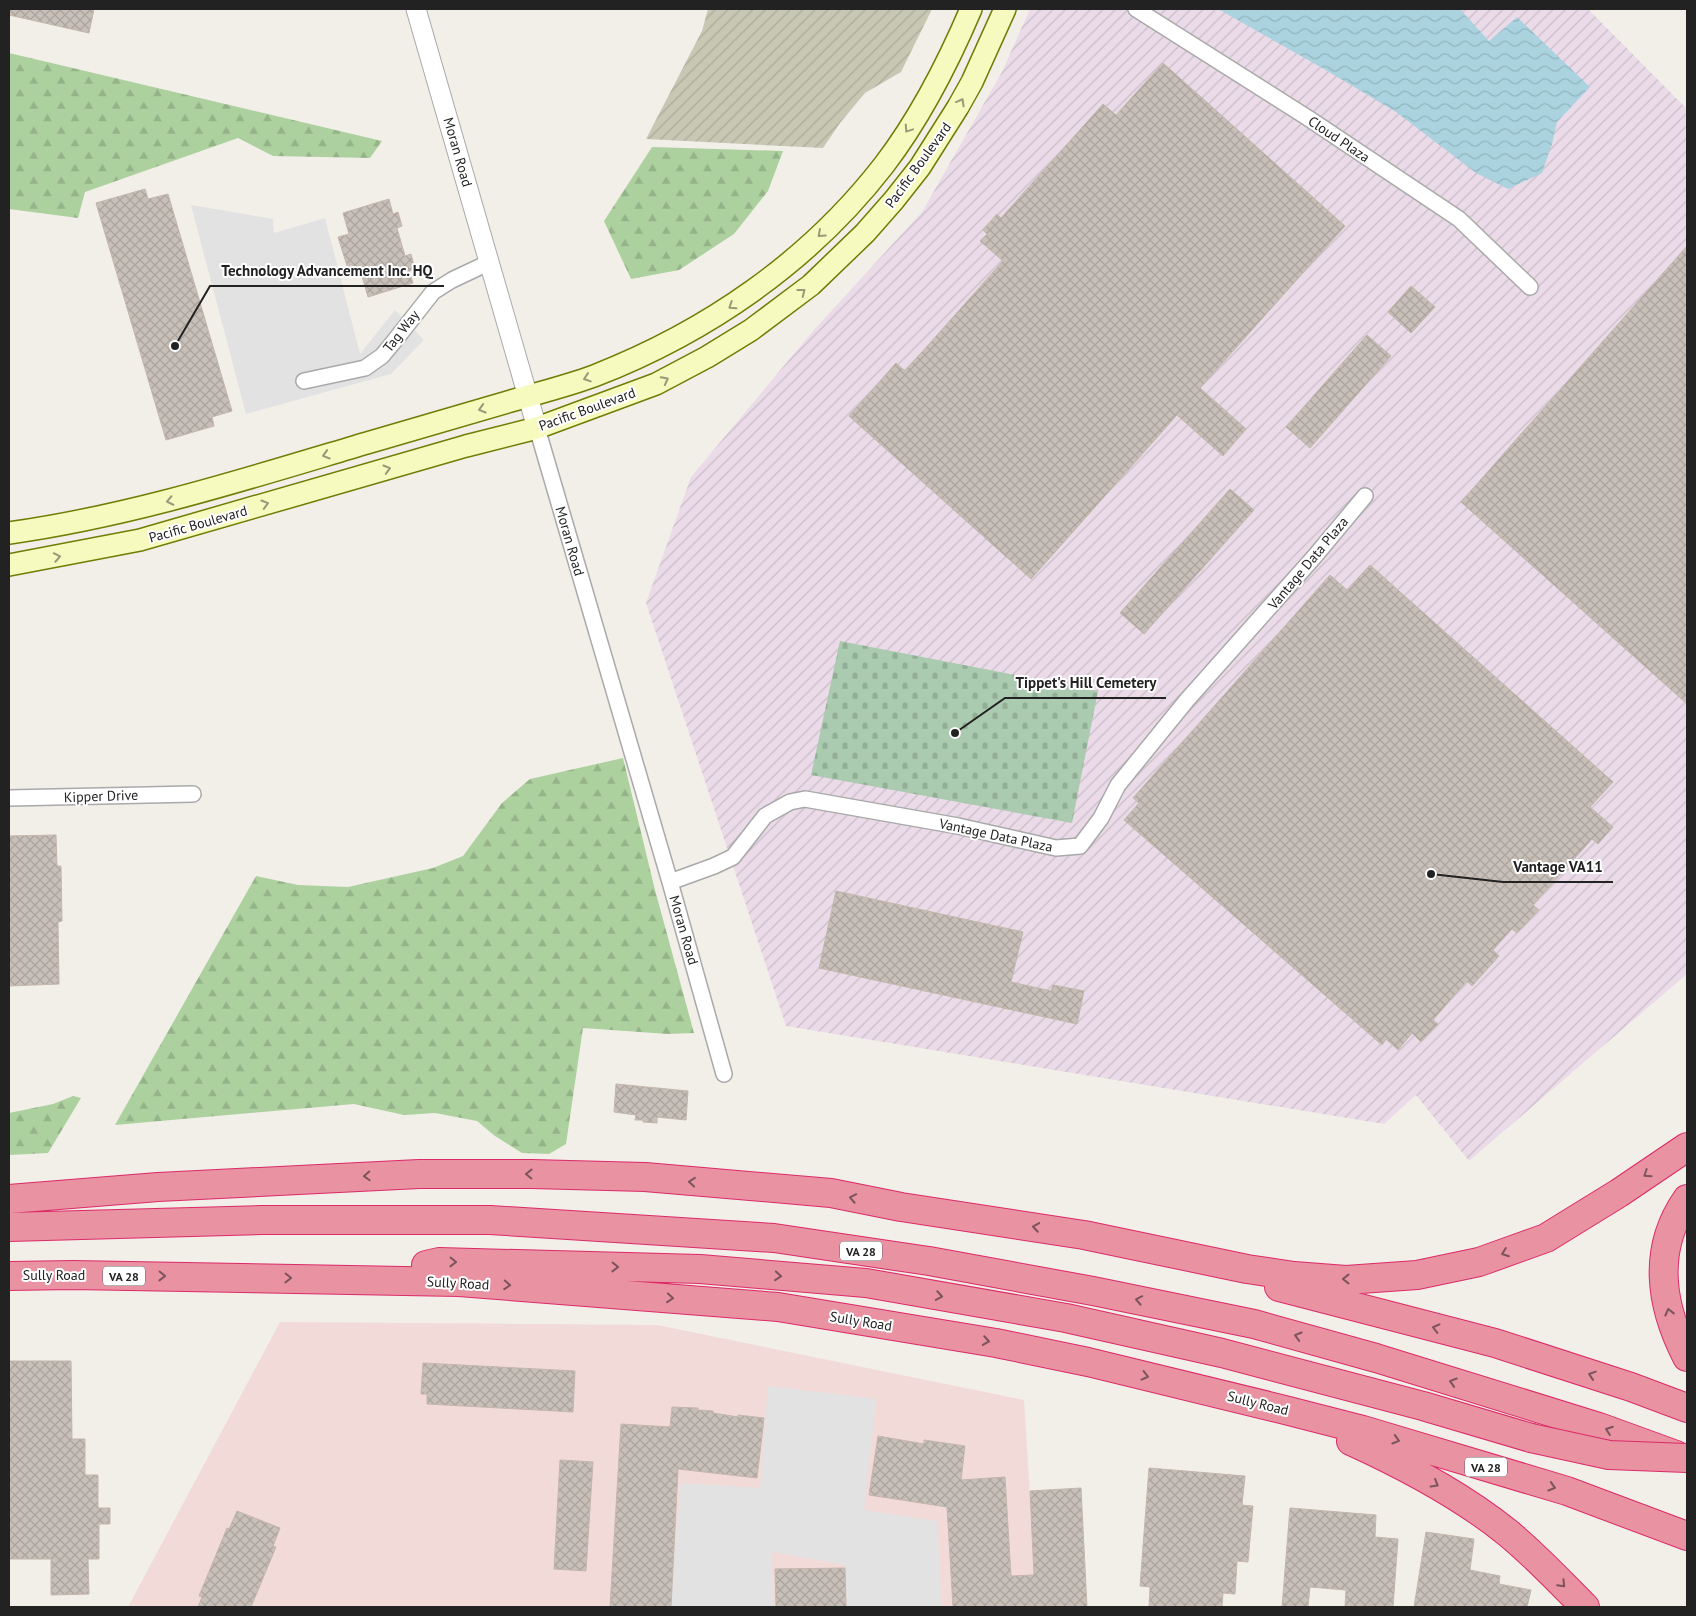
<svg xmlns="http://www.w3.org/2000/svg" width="1696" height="1616" font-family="'PT Sans',sans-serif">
	<defs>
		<pattern id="industrial-furrows" width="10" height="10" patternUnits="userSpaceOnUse" patternTransform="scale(1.25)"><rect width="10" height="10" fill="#ebdbe8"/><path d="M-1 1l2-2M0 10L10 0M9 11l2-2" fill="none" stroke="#c9bcc7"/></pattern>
		<pattern id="construction-furrows" width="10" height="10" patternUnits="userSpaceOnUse" patternTransform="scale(1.25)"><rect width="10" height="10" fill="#c7c7b4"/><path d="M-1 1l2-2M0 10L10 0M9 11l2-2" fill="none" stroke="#abab9a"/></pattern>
		<pattern id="forest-firs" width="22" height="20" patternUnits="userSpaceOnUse" patternTransform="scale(1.25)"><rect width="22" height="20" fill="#add19e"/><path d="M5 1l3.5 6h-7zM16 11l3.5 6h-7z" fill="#95b388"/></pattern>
		<pattern id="cemetery-stones" width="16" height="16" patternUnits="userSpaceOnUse" patternTransform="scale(1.25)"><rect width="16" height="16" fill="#aacbaf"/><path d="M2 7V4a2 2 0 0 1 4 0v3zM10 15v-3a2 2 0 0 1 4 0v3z" fill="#92ae96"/></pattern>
		<pattern id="water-waves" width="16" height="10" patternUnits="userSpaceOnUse" patternTransform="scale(1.25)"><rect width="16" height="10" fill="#aad3df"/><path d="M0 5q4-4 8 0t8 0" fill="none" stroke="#92b5bf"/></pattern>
		<pattern id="building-cross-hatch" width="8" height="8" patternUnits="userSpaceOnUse" patternTransform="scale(1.25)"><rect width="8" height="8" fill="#c7bfb8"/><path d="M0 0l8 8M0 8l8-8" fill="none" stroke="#aba49e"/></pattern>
	</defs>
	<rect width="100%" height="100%" fill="#f2efe9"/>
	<!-- commercial -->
	<path fill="#f2dad9" d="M280,1322L657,1325L1024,1400L1037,1607H128Z"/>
	<!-- industrial -->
	<path fill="url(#industrial-furrows)" d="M1030,9H1588L1687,109V974L1469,1161L1416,1095L1384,1124L786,1026L646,603L691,477L813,331L922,212L1002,72Z"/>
	<!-- construction -->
	<path fill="url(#construction-furrows)" d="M708,9H932L901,72L865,93L840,123L823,148L646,139L702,31Z"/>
	<!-- forest -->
	<path fill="url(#forest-firs)" d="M9,53L382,141L370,158L273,156L238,138L85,192L78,218L9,209Z
		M652,147L783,151L768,191L734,234L679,270L631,279L604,221Z
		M623,758L655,890L694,1033L668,1034L583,1028L566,1144L549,1154L522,1153L495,1136L477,1121L435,1113L404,1115L354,1104L115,1125L256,876L298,885L348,887L433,868L463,856L502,803L530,779Z
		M73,1096L81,1098L48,1153L9,1155V1113L53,1104Z"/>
	<!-- cemetery -->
	<path fill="url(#cemetery-stones)" d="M840,641L1098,691L1072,823L811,775Z"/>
	<!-- parking -->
	<path fill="#e2e2e2" d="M191,205L273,219L274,233L325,218L360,354L395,310L424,340L391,374L246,414Z
		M768,1386L876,1399L864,1510L937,1521L942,1607H847L845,1565L772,1552L773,1607H669L681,1483L760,1488Z"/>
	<!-- water -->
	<path fill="url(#water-waves)" d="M1218,9H1460L1489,41L1517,17L1590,87L1557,122L1552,144L1542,173L1508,189L1476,173L1396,112L1324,69Z"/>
	<!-- building -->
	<path fill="url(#building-cross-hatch)" stroke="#c4b6ab" d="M9,9H94L89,33L9,15Z
		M1163,63L1345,226L1200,388L1246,429L1223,456L1177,415L1031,579L849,416L896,363L905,371L1003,261L980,241L987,234L983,230L997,214L1001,218L1103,104L1116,115Z
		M145,189L148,199L168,194L232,411L212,417L214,426L166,440L96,203Z
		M389,199L393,214L398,212L402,226L397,228L405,256L411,254L415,269L409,271L413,283L368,297L360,269L349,272L338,237L349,234L343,213Z
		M1687,246V704L1461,502Z
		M1411,286L1435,307L1411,333L1388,312Z
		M1367,335L1391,356L1310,448L1286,427Z
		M1230,489L1254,510L1144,634L1120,613Z
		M1370,565L1613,782L1590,807L1613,827L1598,844L1592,839L1533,905L1539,910L1517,933L1512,929L1493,950L1499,956L1472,986L1467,981L1433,1020L1438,1024L1421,1042L1412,1033L1398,1050L1386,1039L1382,1045L1124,820L1139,803L1133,798L1330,575L1347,590Z
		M56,835L57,866H61L62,921L58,922L59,984L9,986V836Z
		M836,891L1023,932L1011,982L1051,991L1053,985L1084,991L1077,1024L819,968Z
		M616,1084L688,1091L686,1120L657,1117V1123L643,1122V1120H635L636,1115L614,1112Z
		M9,1361H71L72,1439H85V1475H98V1508H110V1524H99V1559H88L89,1594L51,1595V1559H9Z
		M423,1363L575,1371L573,1412L427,1404V1394H421Z
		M672,1407L698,1408V1410L713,1411V1413L738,1417V1415L764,1418L757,1478L678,1469L671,1607H610L621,1424L670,1427Z
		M878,1436L924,1444V1440L965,1446L961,1480L1005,1477L1011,1576L1034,1575L1030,1491L1081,1488L1087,1607H953L947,1507L869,1495Z
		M560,1460L593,1462L586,1571L554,1569Z
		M1149,1468L1245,1476L1242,1505L1253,1506L1248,1562L1237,1561L1235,1594L1223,1593L1222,1607H1149L1150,1587L1140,1586Z
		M1290,1508L1376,1515L1375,1537L1398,1539L1393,1607H1345L1346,1590L1310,1587L1308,1607H1282Z
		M237,1511L280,1528L273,1546L276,1547L251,1607H198L202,1597L199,1596L227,1528L229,1529Z
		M1426,1532L1474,1539L1470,1570L1500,1576L1499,1584L1531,1590L1527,1607H1414Z
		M845,1568L846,1607H776L775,1569Z"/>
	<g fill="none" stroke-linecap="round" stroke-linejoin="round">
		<!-- minor casing -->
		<g stroke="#a9a9a9" stroke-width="18">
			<path id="minor" d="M1136,9L1308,118L1459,219L1530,287
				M304,381L365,368L382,356L392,344L433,292L452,280L490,262
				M537,428L670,882L724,1074
				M9,798L193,794
				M670,882L714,866L733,857L765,816L790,802L805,799L958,826L1056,848L1080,846L1101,818L1118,785L1187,700L1315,556L1365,496"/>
		</g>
		<!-- tertiary casing -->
		<g stroke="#a9a9a9" stroke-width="21">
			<path id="tertiary" d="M416,9L537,428"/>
		</g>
		<!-- secondary casing -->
		<g stroke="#707d05" stroke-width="24">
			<path id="secondary" d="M9,533C131,516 249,478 367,443C415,429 463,415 511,401C538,393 567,386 594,376C707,332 809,262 884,165C920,118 948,63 971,9
				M9,565L140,540L466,446L537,428L656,384L707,357L751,330L811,285L865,233L894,200L920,167L958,107L972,82L1005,9"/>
		</g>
		<!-- motorway casing -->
		<g stroke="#dc2a67" stroke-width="30">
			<path id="motorway" d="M9,1199L158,1187L419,1174H532L645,1177L831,1193L901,1207L1084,1235L1247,1269L1294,1276L1346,1280L1417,1275L1479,1262L1546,1238L1619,1193L1687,1147
				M1687,1199C1652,1249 1660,1305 1687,1357
				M9,1227L261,1220H490L774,1238L929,1261L1093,1291L1254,1324L1376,1358L1599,1427L1676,1455
				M426,1265L439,1262L700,1269L866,1283L1066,1318L1222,1353L1423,1406L1531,1438
				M9,1276L73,1275L459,1282L778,1307L996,1343L1088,1362L1281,1409L1363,1430L1567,1491L1687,1536
				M1279,1287L1495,1343L1631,1387L1687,1408
				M1351,1441C1406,1466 1461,1495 1508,1533C1536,1556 1560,1582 1585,1607"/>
		</g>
		<!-- minor -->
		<use href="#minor" stroke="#fff" stroke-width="15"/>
		<!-- tertiary -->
		<use href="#tertiary" stroke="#fff" stroke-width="19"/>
		<!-- secondary -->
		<use href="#secondary" stroke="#f7fabf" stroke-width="21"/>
		<!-- motorway -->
		<use href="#motorway" stroke="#e892a2" stroke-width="28"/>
		<!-- motorway-bridge casing -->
		<g stroke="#dc2a67" stroke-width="30" stroke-linecap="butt">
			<path id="motorway-bridge" d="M1531,1438L1609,1455L1687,1458"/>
		</g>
		<!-- motorway-bridge -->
		<use href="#motorway-bridge" stroke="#e892a2" stroke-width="28"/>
	</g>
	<!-- one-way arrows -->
	<defs><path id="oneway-chevron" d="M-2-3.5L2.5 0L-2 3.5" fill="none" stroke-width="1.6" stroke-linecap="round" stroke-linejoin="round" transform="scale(1.25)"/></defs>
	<g stroke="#979978">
		<use href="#oneway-chevron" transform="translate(961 102) rotate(-61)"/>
		<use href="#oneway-chevron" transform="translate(908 129) rotate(124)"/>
		<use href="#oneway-chevron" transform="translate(821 234) rotate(138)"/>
		<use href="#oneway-chevron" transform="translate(802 292) rotate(-38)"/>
		<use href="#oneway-chevron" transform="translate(732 306) rotate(147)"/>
		<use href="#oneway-chevron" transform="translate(587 378) rotate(162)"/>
		<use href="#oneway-chevron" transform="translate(665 380) rotate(-28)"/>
		<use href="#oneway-chevron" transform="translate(482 409) rotate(163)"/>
		<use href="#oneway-chevron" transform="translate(326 455) rotate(163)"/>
		<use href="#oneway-chevron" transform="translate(387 469) rotate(-16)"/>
		<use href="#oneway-chevron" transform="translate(170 501) rotate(168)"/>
		<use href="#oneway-chevron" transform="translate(265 504) rotate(-16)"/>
		<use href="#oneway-chevron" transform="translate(57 557) rotate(-11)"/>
	</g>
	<g stroke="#7b545c">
		<use href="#oneway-chevron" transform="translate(529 1174) rotate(-179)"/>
		<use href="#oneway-chevron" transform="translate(1647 1174) rotate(146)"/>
		<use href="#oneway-chevron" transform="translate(367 1176) rotate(177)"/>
		<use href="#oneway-chevron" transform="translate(692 1182) rotate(-175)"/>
		<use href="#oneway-chevron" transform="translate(853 1198) rotate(-169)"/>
		<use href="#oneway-chevron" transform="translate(1036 1227) rotate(-171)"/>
		<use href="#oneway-chevron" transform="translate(1505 1253) rotate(160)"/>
		<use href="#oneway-chevron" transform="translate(453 1262) rotate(1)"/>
		<use href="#oneway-chevron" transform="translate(615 1267) rotate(1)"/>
		<use href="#oneway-chevron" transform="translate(162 1276) rotate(1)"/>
		<use href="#oneway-chevron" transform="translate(778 1276) rotate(5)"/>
		<use href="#oneway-chevron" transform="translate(288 1278) rotate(1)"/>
		<use href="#oneway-chevron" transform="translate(1346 1279) rotate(-180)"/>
		<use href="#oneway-chevron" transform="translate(507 1285) rotate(4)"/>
		<use href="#oneway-chevron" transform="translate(939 1296) rotate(10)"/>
		<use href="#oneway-chevron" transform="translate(670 1298) rotate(5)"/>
		<use href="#oneway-chevron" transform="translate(1139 1300) rotate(-169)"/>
		<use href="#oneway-chevron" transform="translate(1669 1312) rotate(-104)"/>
		<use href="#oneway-chevron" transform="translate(1436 1328) rotate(-166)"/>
		<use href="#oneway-chevron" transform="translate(1298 1336) rotate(-164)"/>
		<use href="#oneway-chevron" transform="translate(986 1341) rotate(9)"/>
		<use href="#oneway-chevron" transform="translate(1592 1375) rotate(-162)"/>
		<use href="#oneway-chevron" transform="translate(1145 1376) rotate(14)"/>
		<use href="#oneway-chevron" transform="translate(1453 1382) rotate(-163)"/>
		<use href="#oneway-chevron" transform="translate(1609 1430) rotate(-160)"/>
		<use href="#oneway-chevron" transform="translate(1396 1440) rotate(17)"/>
		<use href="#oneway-chevron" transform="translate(1435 1484) rotate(31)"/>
		<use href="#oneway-chevron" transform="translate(1552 1487) rotate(17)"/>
		<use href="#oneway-chevron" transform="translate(1562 1584) rotate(46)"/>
	</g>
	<g text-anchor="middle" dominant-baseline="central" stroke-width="4" stroke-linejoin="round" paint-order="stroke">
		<!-- shield labels -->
		<g fill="#fff" stroke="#646464" stroke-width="1">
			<rect x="840" y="1241.5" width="42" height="19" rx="4"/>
			<rect x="103" y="1266.5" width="42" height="19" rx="4"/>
			<rect x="1465" y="1457.5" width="42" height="19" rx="4"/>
		</g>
		<g font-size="12" font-weight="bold" fill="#222">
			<text x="861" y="1251">VA 28</text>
			<text x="124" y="1276">VA 28</text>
			<text x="1486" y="1467">VA 28</text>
		</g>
		<!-- street labels -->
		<g font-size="14" fill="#222" stroke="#fff">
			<text transform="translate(1339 139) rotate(34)">Cloud Plaza</text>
			<text transform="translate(458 152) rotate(74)">Moran Road</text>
			<text transform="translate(918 165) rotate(-54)">Pacific Boulevard</text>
			<text transform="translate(401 331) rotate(-52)">Tag Way</text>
			<text transform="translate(587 409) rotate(-20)">Pacific Boulevard</text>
			<text transform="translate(198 524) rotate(-16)">Pacific Boulevard</text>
			<text transform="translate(570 541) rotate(74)">Moran Road</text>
			<text transform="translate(1308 563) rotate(-50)">Vantage Data Plaza</text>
			<text transform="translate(101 796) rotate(-2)">Kipper Drive</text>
			<text transform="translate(996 835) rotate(12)">Vantage Data Plaza</text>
			<text transform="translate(684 930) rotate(74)">Moran Road</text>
			<text x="54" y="1275">Sully Road</text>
			<text transform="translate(458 1283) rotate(3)">Sully Road</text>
			<text transform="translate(861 1321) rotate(9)">Sully Road</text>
			<text transform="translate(1258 1403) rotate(14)">Sully Road</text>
		</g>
	</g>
	<!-- callouts -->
	<path fill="none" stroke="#222" stroke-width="2" d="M175 346L210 286H444M955 733L1005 698H1166M1431 874L1503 882H1613"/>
	<g fill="#222" stroke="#fff" stroke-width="2">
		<circle cx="175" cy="346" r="5"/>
		<circle cx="955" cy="733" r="5"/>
		<circle cx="1431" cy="874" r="5"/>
	</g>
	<g font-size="15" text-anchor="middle" font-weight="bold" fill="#222" stroke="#fff" stroke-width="4" stroke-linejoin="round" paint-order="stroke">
		<text x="327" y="276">Technology Advancement Inc. HQ</text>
		<text x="1086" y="688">Tippet's Hill Cemetery</text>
		<text x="1558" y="872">Vantage VA11</text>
	</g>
	<!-- border -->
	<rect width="1696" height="1616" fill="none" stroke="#222222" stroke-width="20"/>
</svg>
